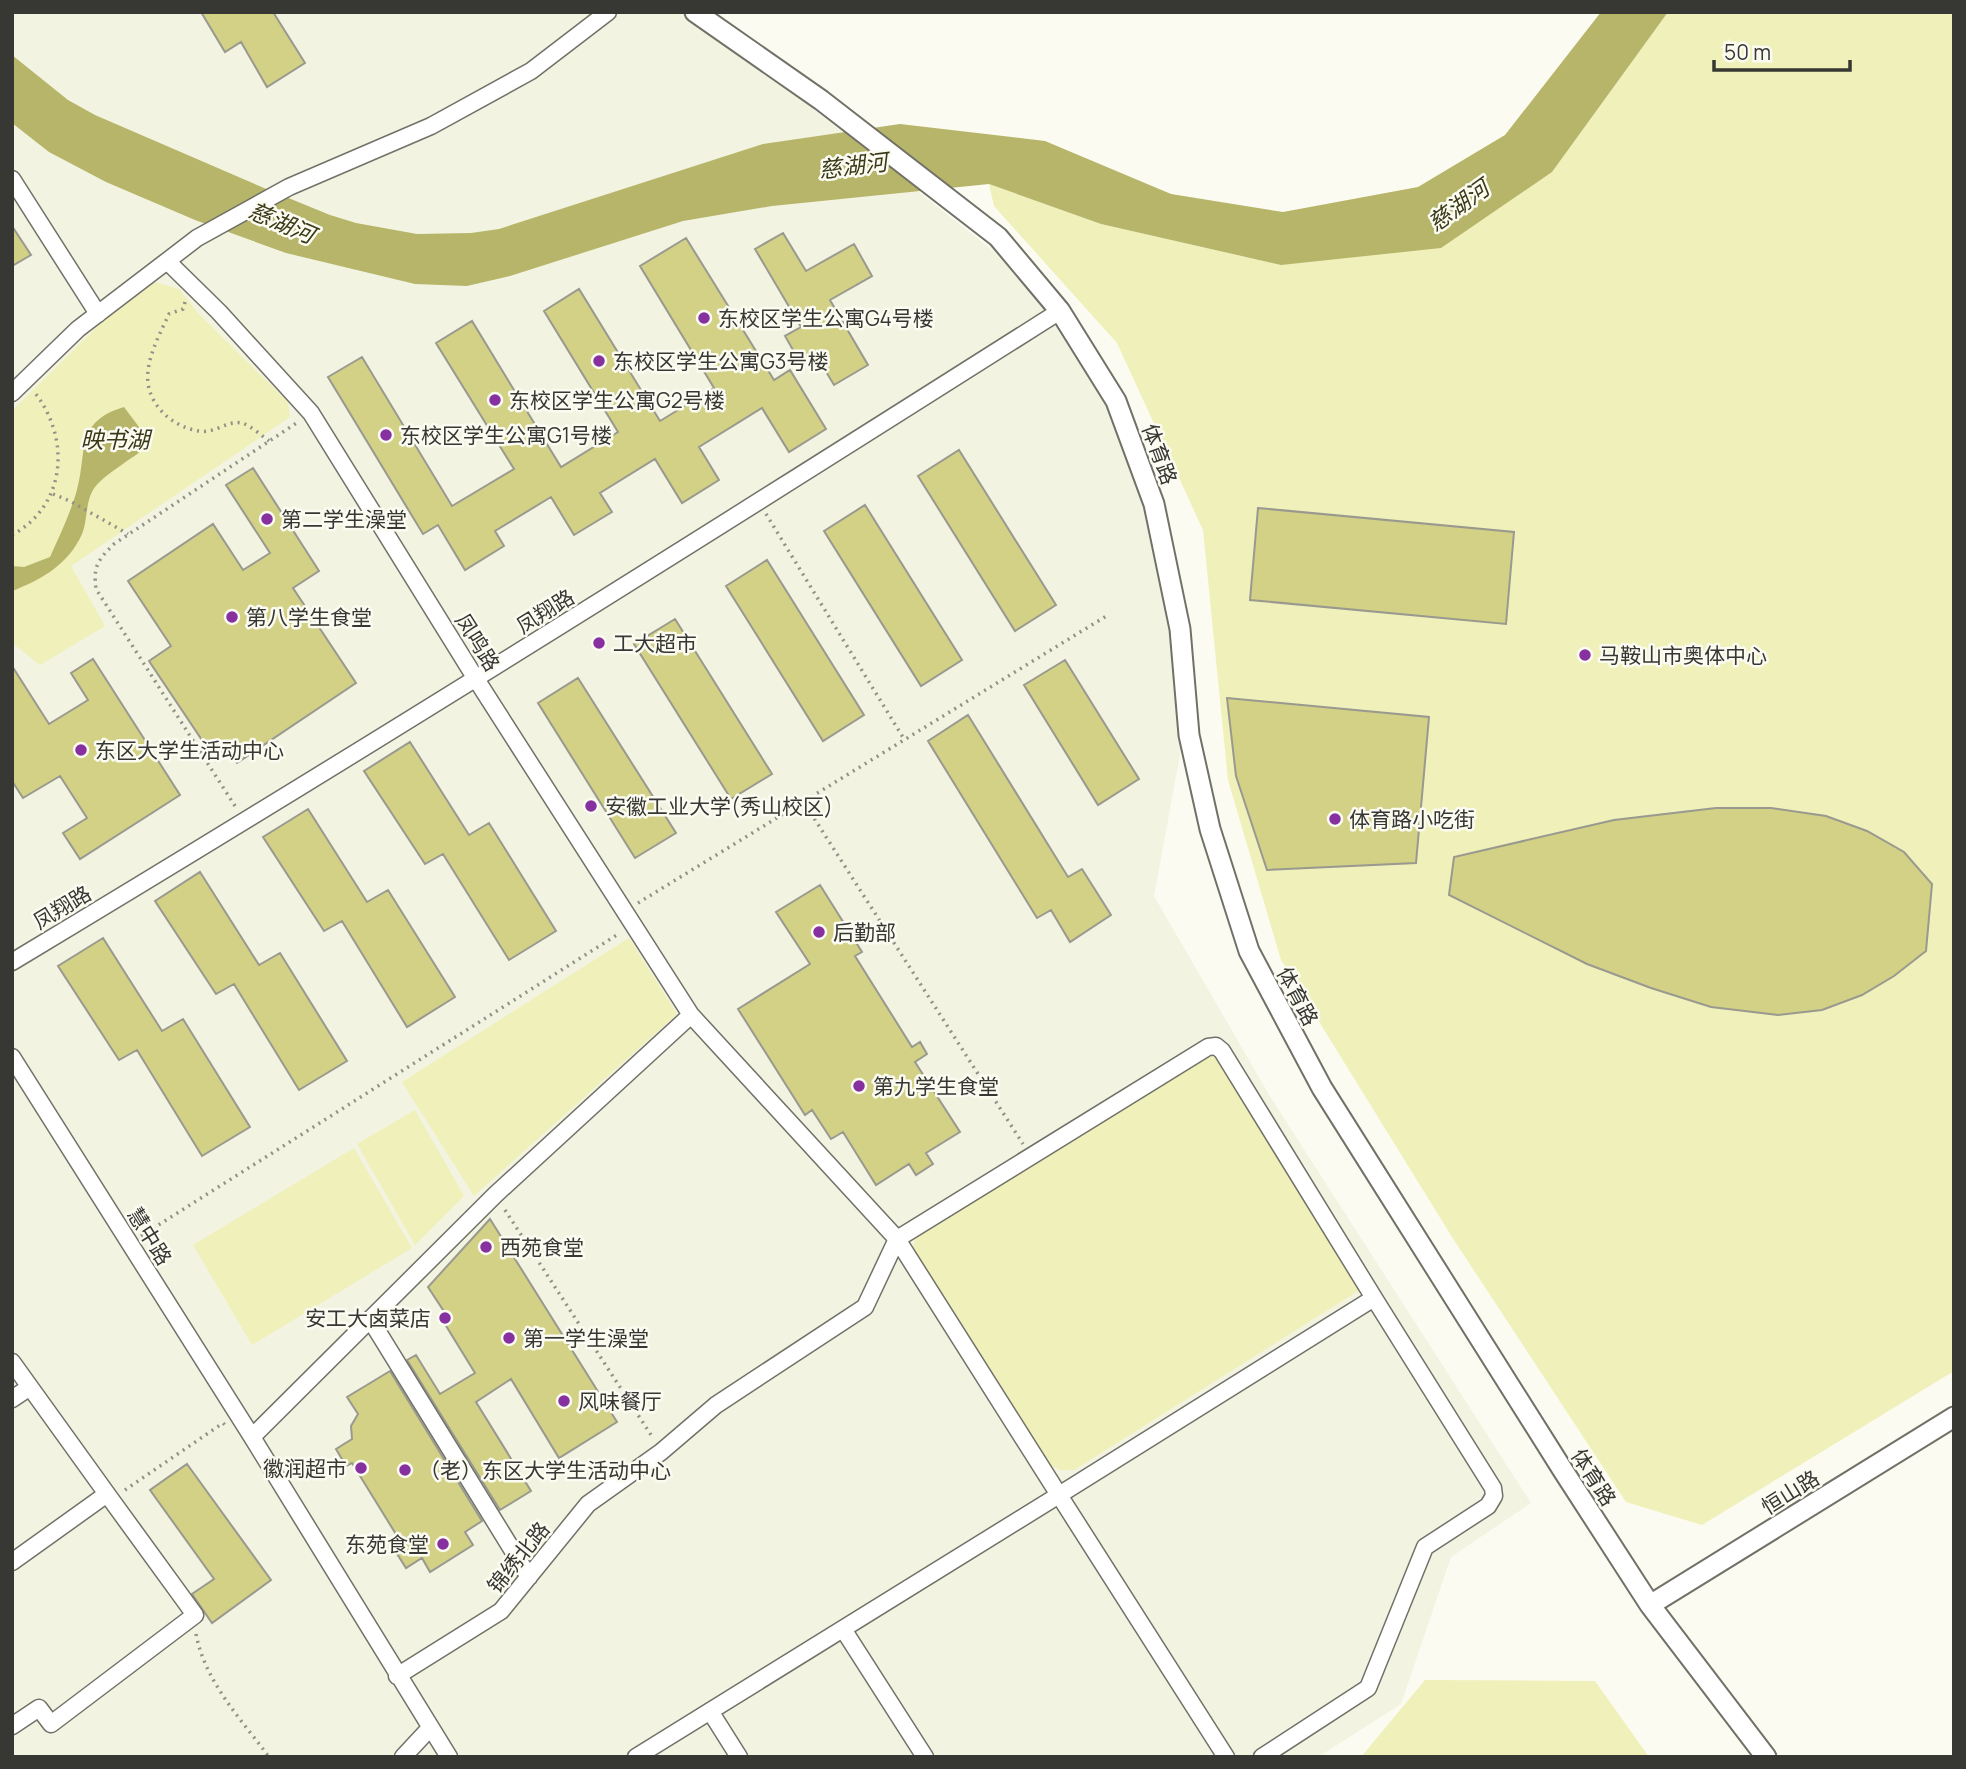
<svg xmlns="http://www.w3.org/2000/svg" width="1966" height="1769" font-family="Manrope,'Noto Sans SC',sans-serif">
	<rect width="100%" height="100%" fill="#fbfbf1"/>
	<!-- built -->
	<path fill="#f3f3e1" d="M12,12H690L1010,264L1080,350L1154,504L1187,717L1154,896L1271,1098L1531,1503L1451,1557L1401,1704L1318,1757H12Z"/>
	<!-- green -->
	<path fill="#f0f0ba" d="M1668,12H1954V1371L1702,1525L1626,1502L1452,1237L1281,960L1228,780L1203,530L1117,343L994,206L989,184L1101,224L1281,265L1552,172Z
		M155,282L179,289L198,313L288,402L290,417L71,566L105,626L40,665L12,643V411L101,323Z
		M629,938L677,1014L474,1196L402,1082Z
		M1208,1056H1216L1359,1286L1358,1291L1074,1470H1060L1050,1465L913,1247L916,1236Z
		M415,1110L464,1196L415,1245L357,1144Z
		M354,1148L412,1248L252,1345L193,1245Z
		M1425,1680L1595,1681L1649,1757H1361Z"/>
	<!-- water -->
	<path fill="#b6b56a" d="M1601,12H1668L1552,172L1441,248L1281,265L1101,224L989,184L772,206L683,221L510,276L467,286L415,284L286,253L195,220L106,182L49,152L12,123V55L68,100L95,115L264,188L330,215L356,223L417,234L471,233L499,229L763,144L900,124L1045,141L1171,194L1283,212L1418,187L1505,135Z
		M124,407L151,443C136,457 107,472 95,487C85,500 88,520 82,534C69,564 41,580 12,591V566L24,567L50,557C60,535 70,514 77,490C88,452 74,422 124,407Z"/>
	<!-- building -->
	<path fill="#d2d185" stroke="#99998f" stroke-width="2" d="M201,12H273L305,63L267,87L241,42L225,52Z
		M12,226L31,255L12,266Z
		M783,233L806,271L854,244L872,276L830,300L868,365L834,385L816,355L801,364L785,336L801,327L755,249Z
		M686,238L774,380L790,370L826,429L789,452L762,408L699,447L719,480L682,503L655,459L600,493L612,512L574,535L551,497L495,531L504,546L465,570L438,525L423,534L328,377L362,357L452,506L514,469L436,343L472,321L561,467L618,432L544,311L579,289L660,421L714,388L640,266Z
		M959,450L1056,605L1015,631L918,476Z
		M253,468L319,571L293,588L356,683L237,763L229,752L216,761L149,661L171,646L128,581L213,524L243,570L270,553L226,485Z
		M865,505L962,660L921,686L824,531Z
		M1258,508L1514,532L1506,624L1250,600Z
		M767,560L864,715L823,741L726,586Z
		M675,619L772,774L731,799L634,644Z
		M93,659L180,795L80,859L63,833L87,818L60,776L23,798L12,781V666L49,724L88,700L71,673Z
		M1065,660L1139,779L1098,805L1024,685Z
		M578,678L676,833L635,858L538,703Z
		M1227,698L1429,717L1416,863L1267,870L1236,776Z
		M968,715L1068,877L1082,869L1111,915L1070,942L1051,910L1037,918L928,741Z
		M410,742L469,835L489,823L556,931L509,960L443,854L425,864L364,771Z
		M1716,808H1771L1826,816L1867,831L1904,852L1932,884L1926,951L1894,976L1862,995L1822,1010L1778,1015L1711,1007L1651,988L1587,964L1449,895L1454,857L1614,820Z
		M308,809L367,902L388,890L455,997L407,1027L342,921L324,931L263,837Z
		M200,872L259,965L280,953L347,1061L299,1090L234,984L216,994L155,901Z
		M820,885L862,952L855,956L912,1047L920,1042L927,1054L915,1062L960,1132L926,1153L933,1164L916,1175L909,1164L876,1185L843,1132L831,1139L812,1110L805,1115L738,1009L810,964L776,912Z
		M103,938L162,1031L183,1019L250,1127L202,1156L137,1050L119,1060L58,966Z
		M490,1219L617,1422L559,1458L511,1379L476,1402L531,1491L500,1510L407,1360L416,1355L440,1394L475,1373L440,1316L445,1313L428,1287Z
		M390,1371L482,1521L465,1532L473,1545L430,1572L422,1558L406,1568L394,1549L402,1544L352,1463L346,1466L336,1449L352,1439L351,1426L358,1414L347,1397Z
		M187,1464L271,1580L212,1623L192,1594L214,1579L150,1490Z"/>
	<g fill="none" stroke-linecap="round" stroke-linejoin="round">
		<!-- minor casing -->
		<g stroke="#717168" stroke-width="19">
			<path id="minor" d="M12,179L98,314
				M167,261L197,238L289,187L431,126L531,71L608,12
				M12,393L78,329L167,261L219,312L311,413L476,679L691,1015L495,1195L252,1437
				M12,962C365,750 713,531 1060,311
				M12,1057L252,1437L449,1757
				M370,1319L529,1577
				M12,1362L107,1494L12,1562
				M12,1399L30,1387
				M843,1629L925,1757
				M397,1676L501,1611L588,1504L661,1452L716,1405L865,1307L897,1239L1208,1047L1216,1046L1222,1051L1374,1298L1059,1495L897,1239L691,1015
				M710,1711L739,1757
				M12,1726L39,1708L51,1724L195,1615L107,1494
				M403,1757L430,1728
				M636,1757L1059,1495L1226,1757
				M1262,1757L1368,1688L1425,1547L1488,1506L1494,1496L1493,1488L1374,1298"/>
		</g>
		<!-- tertiary casing -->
		<g stroke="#717168" stroke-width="23">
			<path id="tertiary" d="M695,12L821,100L998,237L1060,311L1116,401L1154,504L1180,629L1189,735L1210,829L1249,951L1322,1088L1564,1472L1650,1605L1766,1757
				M1650,1605L1954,1417"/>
		</g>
		<!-- path -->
		<path stroke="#91918a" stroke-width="3.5" stroke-dasharray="2 5" stroke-linecap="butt" d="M185,302L183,309L169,314C161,331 150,352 148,371C144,402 171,427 199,431C215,434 227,420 242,423C250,425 262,436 269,441
			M53,494L70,501L128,534
			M766,514L904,739
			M12,535C66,506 71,439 35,393
			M803,801L1023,1144
			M235,806L96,589C93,566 98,560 114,544L298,422
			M638,903L1108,615
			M505,1210L653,1438
			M141,1236L620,933
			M125,1490L223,1423L225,1425
			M196,1634C205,1682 241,1719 269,1757"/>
		<!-- minor -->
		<use href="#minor" stroke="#fff" stroke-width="16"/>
		<!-- tertiary -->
		<use href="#tertiary" stroke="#fff" stroke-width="19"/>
	</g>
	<!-- markers -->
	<g fill="#86319f" stroke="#fbfbf1" stroke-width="2.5">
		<circle cx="704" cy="318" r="7"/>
		<circle cx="599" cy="361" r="7"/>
		<circle cx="495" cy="400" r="7"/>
		<circle cx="386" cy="435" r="7"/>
		<circle cx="267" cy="519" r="7"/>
		<circle cx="232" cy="617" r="7"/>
		<circle cx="599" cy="643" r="7"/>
		<circle cx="1585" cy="655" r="7"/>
		<circle cx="81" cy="750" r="7"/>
		<circle cx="591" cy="806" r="7"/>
		<circle cx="1335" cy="819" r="7"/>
		<circle cx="819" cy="932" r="7"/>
		<circle cx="859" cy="1086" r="7"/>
		<circle cx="486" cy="1247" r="7"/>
		<circle cx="445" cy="1318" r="7"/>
		<circle cx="509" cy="1338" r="7"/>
		<circle cx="564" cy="1401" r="7"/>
		<circle cx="361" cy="1468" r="7"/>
		<circle cx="405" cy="1470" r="7"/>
		<circle cx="443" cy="1544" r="7"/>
	</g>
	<g text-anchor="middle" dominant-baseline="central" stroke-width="5" stroke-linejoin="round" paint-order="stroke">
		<!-- poi labels -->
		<g font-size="21" fill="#373733" stroke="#fbfbf1" text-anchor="start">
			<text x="718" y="318">东校区学生公寓G4号楼</text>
			<text x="613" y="361">东校区学生公寓G3号楼</text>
			<text x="509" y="400">东校区学生公寓G2号楼</text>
			<text x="400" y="435">东校区学生公寓G1号楼</text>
			<text x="281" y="519">第二学生澡堂</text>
			<text x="246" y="617">第八学生食堂</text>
			<text x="613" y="643">工大超市</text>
			<text x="1599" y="655">马鞍山市奥体中心</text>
			<text x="95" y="750">东区大学生活动中心</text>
			<text x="605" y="806">安徽工业大学(秀山校区)</text>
			<text x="1349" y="819">体育路小吃街</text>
			<text x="833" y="932">后勤部</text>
			<text x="873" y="1086">第九学生食堂</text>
			<text x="500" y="1247">西苑食堂</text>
			<text x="431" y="1318" text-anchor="end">安工大卤菜店</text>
			<text x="523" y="1338">第一学生澡堂</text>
			<text x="578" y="1401">风味餐厅</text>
			<text x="347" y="1468" text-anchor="end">徽润超市</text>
			<text x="419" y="1470">（老）东区大学生活动中心</text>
			<text x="429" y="1544" text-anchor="end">东苑食堂</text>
		</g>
		<!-- street labels -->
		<g font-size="21" fill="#373733" stroke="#fbfbf1">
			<text transform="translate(1160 454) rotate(70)">体育路</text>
			<text transform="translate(545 611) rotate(-32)">凤翔路</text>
			<text transform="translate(478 642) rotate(58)">凤鸣路</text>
			<text transform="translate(62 907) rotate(-31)">凤翔路</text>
			<text transform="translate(1298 996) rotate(62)">体育路</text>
			<text transform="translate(150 1236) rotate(58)">慧中路</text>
			<text transform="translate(1594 1477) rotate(57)">体育路</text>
			<text transform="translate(1790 1492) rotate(-32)">恒山路</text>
			<text transform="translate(518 1557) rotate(-51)">锦绣北路</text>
		</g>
		<!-- water labels -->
		<g font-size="23" font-style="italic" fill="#3a3918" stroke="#fbfbf1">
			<text transform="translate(853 165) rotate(-7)">慈湖河</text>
			<text transform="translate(1458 205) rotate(-36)">慈湖河</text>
			<text transform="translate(282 222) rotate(23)">慈湖河</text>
			<text x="115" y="439">映书湖</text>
		</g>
	</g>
	<!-- border -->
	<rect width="1966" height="1769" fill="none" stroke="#373733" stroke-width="28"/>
	<!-- scale -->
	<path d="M1714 60v10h136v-10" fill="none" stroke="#373733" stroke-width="3.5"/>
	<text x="1724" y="60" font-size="21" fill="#373733" stroke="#fbfbf1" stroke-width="5" paint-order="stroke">50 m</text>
</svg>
